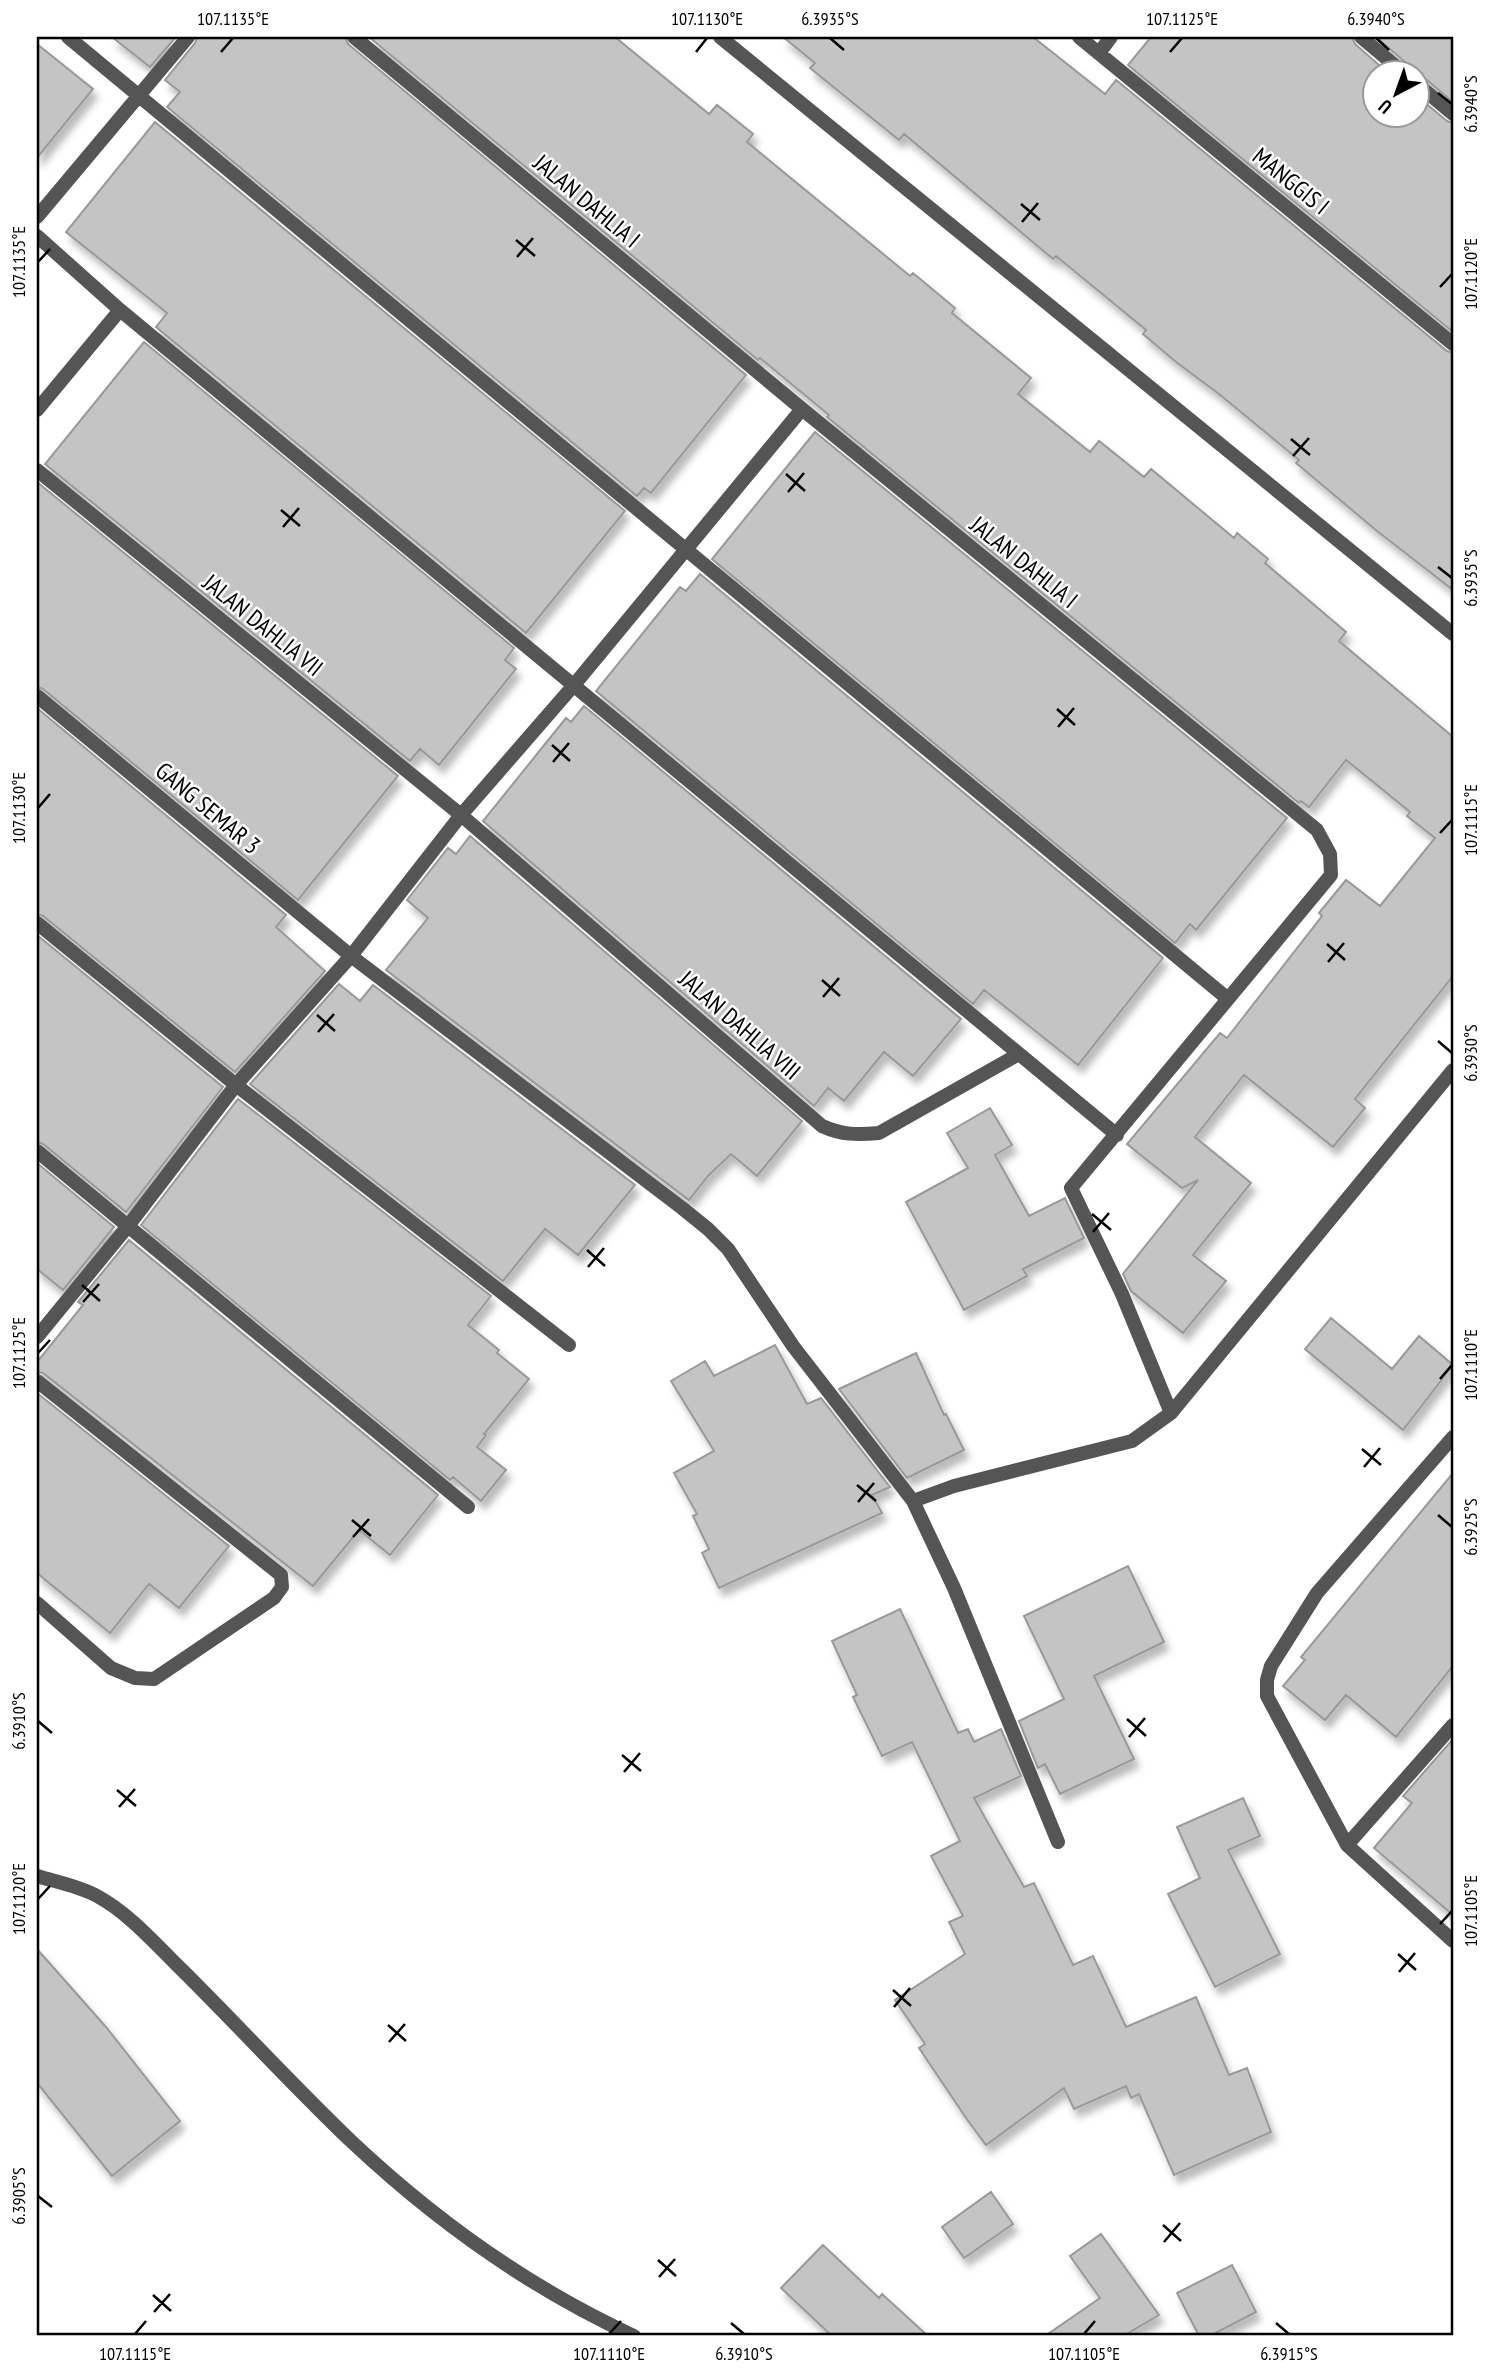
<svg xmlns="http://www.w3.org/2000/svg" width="1490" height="2373" font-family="'PT Sans Narrow',sans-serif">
	<defs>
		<filter id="shadow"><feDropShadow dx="4.5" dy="8" stdDeviation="3.5" flood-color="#0004"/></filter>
	</defs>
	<rect width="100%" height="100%" fill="#fff"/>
	<!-- building -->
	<path fill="#c4c4c4" stroke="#999" stroke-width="2" filter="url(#shadow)" d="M112,37H176L150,67Z
		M197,37H345L348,44L746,375L651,493L644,488L637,496L167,107L180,92L165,80L195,43Z
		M369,37H615L709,114L717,105L753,134L747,142L910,276L913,273L955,308L952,313L1031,378L1018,394L1090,452L1099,441L1144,477L1151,469L1234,538L1237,533L1268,559L1265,563L1346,632L1339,641L1453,737V976L1355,1099L1365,1108L1333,1147L1244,1075L1195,1137L1251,1183L1193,1255L1226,1281L1183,1333L1131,1291L1123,1274L1198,1180L1182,1188L1127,1144L1220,1033L1227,1038L1322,916L1319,913L1346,880L1380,906L1435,838L1407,816L1410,812L1346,760L1309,807L1301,801L1299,803L827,417L829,415L760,358L758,360Z
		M783,37H1033L1105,94L1116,80L1447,351L1453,353V590L1377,531L1296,463L1299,460L1219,394L1176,362L1143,334L1146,330L1056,256L1053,259L904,134L899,140L810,68L815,63Z
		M1151,37H1352L1355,44L1389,74H1375V116H1417V96L1447,121L1453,123V332L1128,65Z
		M1376,37H1453V102L1422,76L1414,74L1411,67Z
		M37,44L93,89L37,158Z
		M155,122L625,511L526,633L156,327L167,313L66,232Z
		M144,342L514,648L505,660L516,669L439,765L420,749L410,761L45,464Z
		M815,432L1287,818L1196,930L1190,924L1175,943L712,559Z
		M37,482L398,776L298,900L43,689L37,687Z
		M700,574L1163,958L1078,1065L984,990L973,1004L596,691L680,587L686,591Z
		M584,706L961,1019L913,1076L884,1052L844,1101L828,1088L814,1106L483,821L566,718L571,722Z
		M37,708L286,915L276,927L325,971L235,1072L43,916L37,914Z
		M470,836L802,1121L757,1176L731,1154L708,1176L689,1200L386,970L428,918L407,900L448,848L456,854Z
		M37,935L223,1087L126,1212L43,1144L37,1142Z
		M339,984L360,1001L373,985L635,1185L578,1255L545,1229L503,1281L250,1084Z
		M238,1099L491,1296L468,1325L499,1350L497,1353L529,1379L484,1434L486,1435L477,1447L506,1470L481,1501L453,1477L450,1480L141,1225Z
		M990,1108L1012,1145L995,1155L1029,1216L1065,1198L1084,1238L1023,1269L1027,1276L964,1310L906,1202L968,1168L947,1133Z
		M37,1163L114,1227L63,1290L37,1269Z
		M129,1240L438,1495L390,1555L359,1530L313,1586L43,1373L37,1372V1362L83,1305L78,1302Z
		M1331,1318L1392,1369L1419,1336L1453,1365L1403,1430L1305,1349Z
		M775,1345L807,1404L821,1398L890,1487L872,1495L882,1513L719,1588L702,1553L709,1549L693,1516L697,1514L674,1473L714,1451L671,1381L705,1361L714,1376Z
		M916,1353L944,1415L946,1414L964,1450L907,1478L839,1389Z
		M37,1393L229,1546L179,1608L149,1584L110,1633L37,1573Z
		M1453,1473V1666L1396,1737L1346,1695L1325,1720L1283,1686L1305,1660L1301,1657Z
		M1128,1566L1164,1642L1094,1676L1134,1759L1060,1794L1045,1764L1038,1768L1019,1721L1064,1699L1024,1616Z
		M900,1609L958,1733L968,1729L974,1742L1001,1729L1021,1776L974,1798L1024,1887L1034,1883L1073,1965L1093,1956L1126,2027L1196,1997L1229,2075L1247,2068L1271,2132L1174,2175L1139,2094L1131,2098L1126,2086L1074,2109L1064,2088L986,2145L966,2118L919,2048L925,2044L895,2000L965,1954L949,1922L963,1916L931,1856L960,1841L912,1742L882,1756L853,1697L857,1695L832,1641Z
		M1453,1739V1915L1374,1848L1412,1803L1403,1796Z
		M1243,1798L1260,1836L1228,1850L1280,1954L1215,1987L1168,1894L1200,1878L1177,1827Z
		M37,1949L106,2027L180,2121L112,2176L37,2083Z
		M991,2192L1013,2224L964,2258L942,2227Z
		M1101,2234L1159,2315L1123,2336H1045L1100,2298L1070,2256Z
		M823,2245L879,2298L882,2294L928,2336H832L781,2288Z
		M1232,2265L1256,2312L1210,2336H1199L1177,2293Z"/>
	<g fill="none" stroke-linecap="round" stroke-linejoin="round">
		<!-- minor -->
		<path stroke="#555" stroke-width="14" d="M68,37L1228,999
			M354,37L802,409L1317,830L1330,854L1331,875L1071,1188L1122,1294L1171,1413
			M720,37L1453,634
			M1079,37L1453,344
			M1361,37L1405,74
			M1099,53L1111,37
			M1416,83L1453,114
			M37,217L188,37
			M37,236L120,310L1117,1135
			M37,410L120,310
			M37,470L461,815L822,1126C842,1135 857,1135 879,1133L1019,1054
			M37,696L351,956L682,1208L708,1229L728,1249L793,1346L913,1501L954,1588L1058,1842
			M37,923L236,1085L569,1345
			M37,1151L468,1507
			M37,1337L128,1226L236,1085L351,956L461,815L574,685L802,409
			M37,1381L281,1575L282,1587L274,1598L154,1679L135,1678L111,1668L37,1603
			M1453,1437L1317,1593L1271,1666L1267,1680V1696L1347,1845L1453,1941
			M913,1501L954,1486L1132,1441L1171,1413L1453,1070
			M1347,1845L1453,1725
			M37,1876C57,1882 79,1886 97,1896C127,1912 153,1941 177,1965C236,2023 292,2085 352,2142C435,2220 530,2288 634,2336"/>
	</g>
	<!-- ticks -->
	<path fill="none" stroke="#000" stroke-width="2.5" d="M830,38L844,50M1376,38L1389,50M221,52L233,38M696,52L707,38M1170,52L1182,38M1438,93L1452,104M1021,204L1040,220M1022,222L1038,203M516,240L535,256M517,257L533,238M38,262L50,249M1440,287L1452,274M1291,439L1310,455M1293,456L1309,438M786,474L805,491M788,492L804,473M281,510L300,526M283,527L299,508M1438,567L1452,578M1057,709L1075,725M1058,727L1074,708M552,745L570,761M553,762L569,743M38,808L50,794M1440,833L1452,820M1327,944L1345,960M1328,962L1344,943M822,980L840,996M823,997L839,978M317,1015L335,1031M318,1032L334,1014M1438,1041L1452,1053M1092,1214L1111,1230M1093,1232L1109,1213M587,1250L605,1266M588,1267L604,1248M82,1285L100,1301M83,1302L99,1284M38,1353L50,1340M1440,1379L1452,1365M1362,1449L1381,1465M1364,1467L1380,1448M857,1485L876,1501M858,1502L874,1483M1438,1515L1452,1527M352,1520L371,1536M353,1537L369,1519M1127,1719L1146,1736M38,1721L52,1733M1129,1737L1145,1718M622,1755L641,1771M624,1772L640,1753M117,1790L136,1806M119,1807L135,1789M38,1899L50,1886M1440,1924L1452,1911M1398,1954L1416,1970M1399,1972L1415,1953M893,1990L911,2006M894,2007L910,1988M388,2025L406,2041M389,2042L405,2024M38,2196L52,2207M1163,2225L1181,2241M1164,2242L1180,2223M658,2260L676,2276M659,2277L675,2259M153,2295L171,2311M154,2312L170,2294M731,2323L744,2334M1276,2323L1289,2334M135,2334L146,2321M609,2334L621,2321M1084,2334L1095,2321"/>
	<g text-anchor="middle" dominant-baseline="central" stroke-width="5" stroke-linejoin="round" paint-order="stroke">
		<!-- street labels -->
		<g font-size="24" fill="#000" stroke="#fff">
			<text transform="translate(1291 181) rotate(39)">MANGGIS I</text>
			<text transform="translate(587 201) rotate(40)">JALAN DAHLIA I</text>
			<text transform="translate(1024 562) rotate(39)">JALAN DAHLIA I</text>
			<text transform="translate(263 625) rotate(39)">JALAN DAHLIA VII</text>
			<text transform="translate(208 808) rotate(40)">GANG SEMAR 3</text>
			<text transform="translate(740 1025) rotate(41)">JALAN DAHLIA VIII</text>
		</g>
	</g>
	<!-- border -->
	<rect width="1490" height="2373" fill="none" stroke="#ffffff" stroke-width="77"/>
	<!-- north arrow -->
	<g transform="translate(1396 94) rotate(221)"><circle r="33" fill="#ffffff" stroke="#999999" stroke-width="2"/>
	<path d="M0-5L12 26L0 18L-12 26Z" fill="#000000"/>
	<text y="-10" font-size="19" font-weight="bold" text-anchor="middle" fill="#000000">U</text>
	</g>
	<rect x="38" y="38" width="1414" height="2296" fill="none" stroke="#000" stroke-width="2.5"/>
	<g font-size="18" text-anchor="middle" fill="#000">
		<text x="233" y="25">107.1135°E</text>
		<text x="707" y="25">107.1130°E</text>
		<text x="830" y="25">6.3935°S</text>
		<text x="1182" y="25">107.1125°E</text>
		<text x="1376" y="25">6.3940°S</text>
		<text transform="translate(1471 104) rotate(-90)" y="6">6.3940°S</text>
		<text transform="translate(19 262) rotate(-90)" y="6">107.1135°E</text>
		<text transform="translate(1471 274) rotate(-90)" y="6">107.1120°E</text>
		<text transform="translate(1471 578) rotate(-90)" y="6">6.3935°S</text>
		<text transform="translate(19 808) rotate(-90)" y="6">107.1130°E</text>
		<text transform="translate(1471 820) rotate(-90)" y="6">107.1115°E</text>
		<text transform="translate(1471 1053) rotate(-90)" y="6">6.3930°S</text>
		<text transform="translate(19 1353) rotate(-90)" y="6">107.1125°E</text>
		<text transform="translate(1471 1365) rotate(-90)" y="6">107.1110°E</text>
		<text transform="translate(1471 1527) rotate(-90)" y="6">6.3925°S</text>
		<text transform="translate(19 1721) rotate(-90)" y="6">6.3910°S</text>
		<text transform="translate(19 1899) rotate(-90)" y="6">107.1120°E</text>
		<text transform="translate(1471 1911) rotate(-90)" y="6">107.1105°E</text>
		<text transform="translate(19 2196) rotate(-90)" y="6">6.3905°S</text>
		<text x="135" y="2360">107.1115°E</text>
		<text x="609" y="2360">107.1110°E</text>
		<text x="744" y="2360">6.3910°S</text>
		<text x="1084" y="2360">107.1105°E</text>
		<text x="1289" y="2360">6.3915°S</text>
	</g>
</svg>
